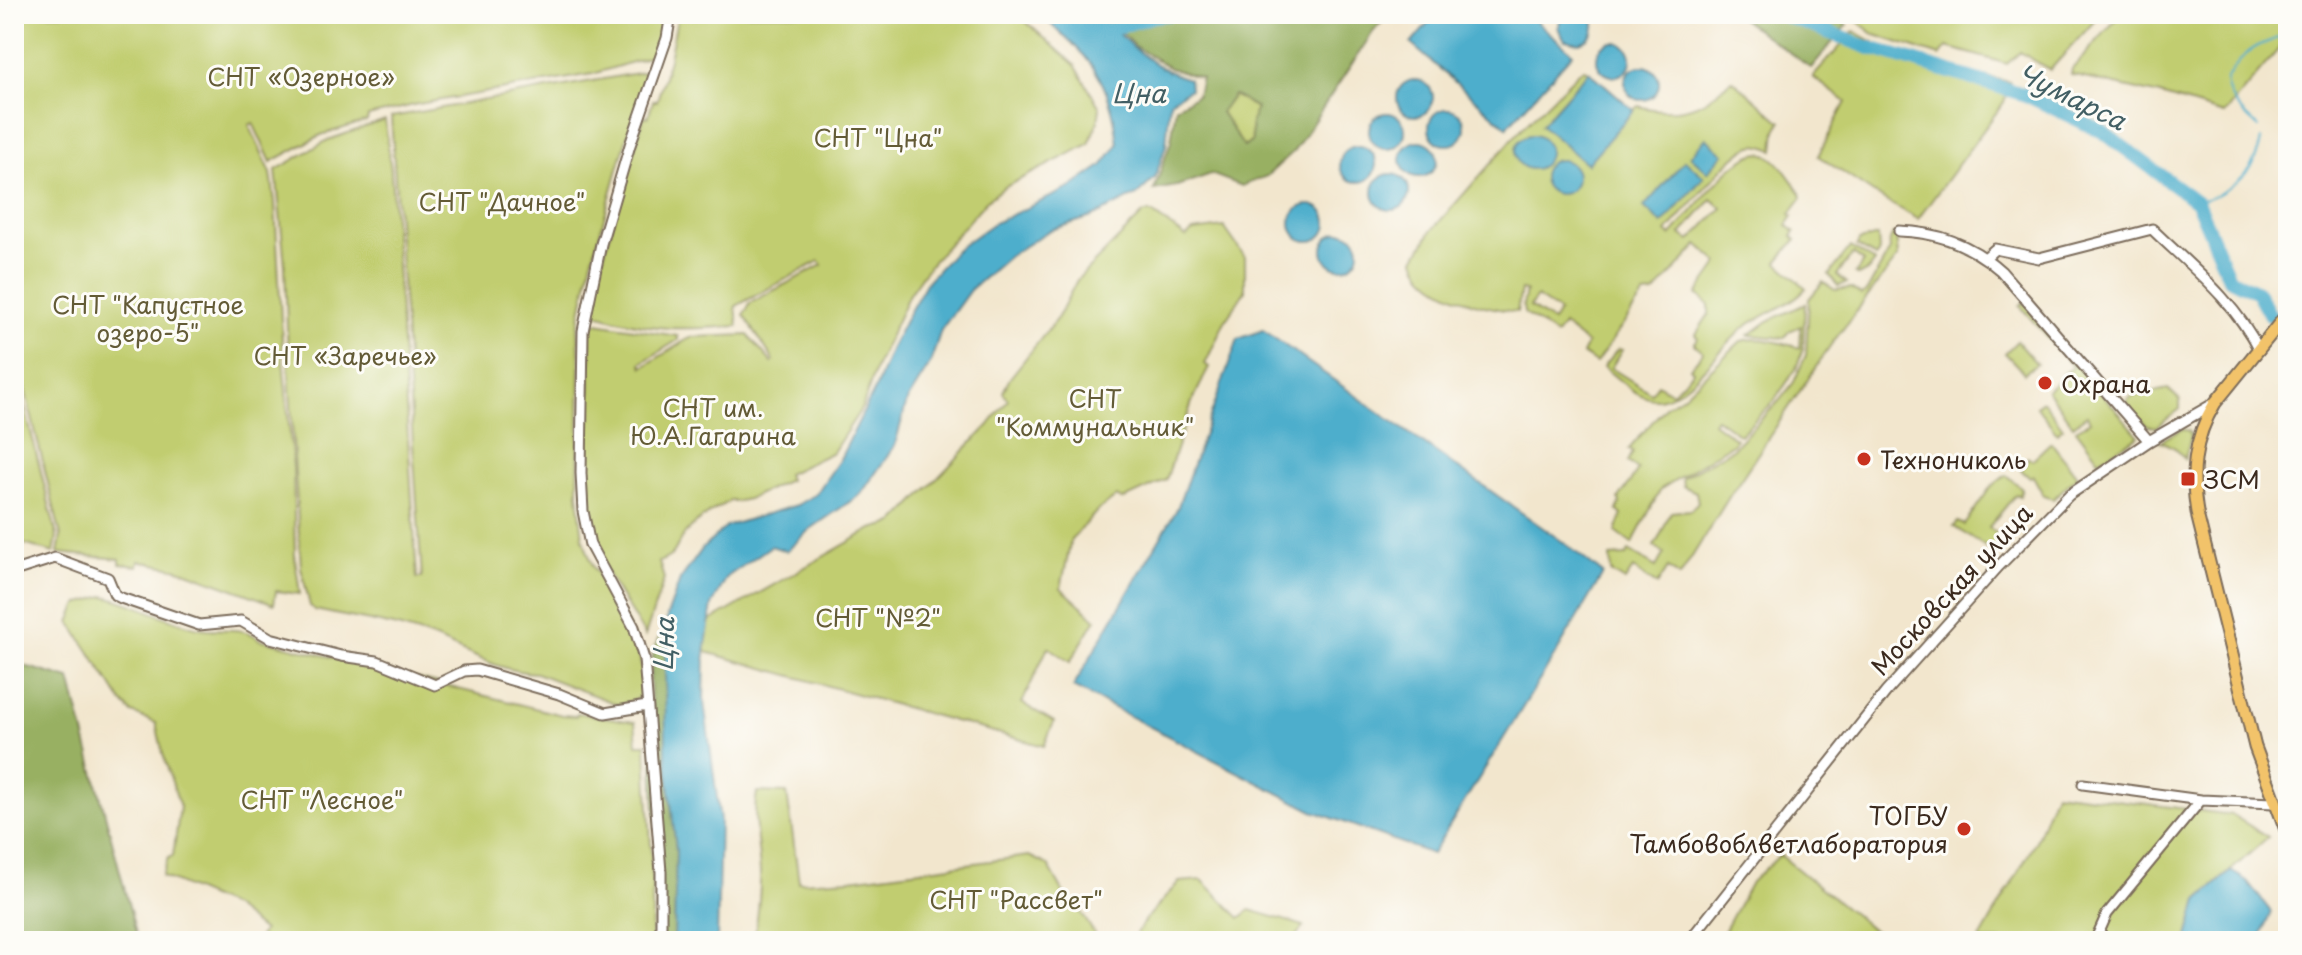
<svg xmlns="http://www.w3.org/2000/svg" width="2302" height="955" font-family="'Playpen Sans',sans-serif">
	<rect width="100%" height="100%" fill="#fdfcf7"/>
	<filter id="ink" filterUnits="userSpaceOnUse"><feTurbulence type="fractalNoise" baseFrequency=".0125" numOctaves="2"/><feDisplacementMap in="SourceGraphic" scale="16" xChannelSelector="R" yChannelSelector="G"/><feConvolveMatrix kernelMatrix="1 2 1 2 8 2 1 2 1" color-interpolation-filters="sRGB"/></filter>
	<filter id="wash" filterUnits="userSpaceOnUse"><feTurbulence type="fractalNoise" baseFrequency=".006" numOctaves="4" result="noise"/><feDisplacementMap in="SourceGraphic" scale="32" xChannelSelector="R" yChannelSelector="G"/><feGaussianBlur stdDeviation="1.8" result="paint"/><feColorMatrix in="noise" values="0 0 0 0 0 0 0 0 0 0 0 0 0 0 0 0 0 1.4 0 .05"/><feComposite in="paint" operator="in"/></filter>
	<g filter="url(#wash)">
		<rect width="100%" height="100%" fill="#f2e6cd"/>
		<!-- green -->
		<path fill="#c1cd6f" stroke="#7e7c46" stroke-width="2" fill-rule="evenodd" d="M14,14H666L660,45L655,55L593,74L418,104L368,116L367,121L321,135L271,162L253,123L249,125L271,173L275,203L283,359L293,468L295,558L300,594L276,591L274,604L179,569L139,561L138,566L120,564V559L58,553L61,536L14,345Z
			M678,14H1017L1075,65L1100,108L1098,122L1089,144L1003,188L986,201L928,267L909,294L876,366L863,406L833,452L787,474L789,480L748,499L734,502L732,500C716,508 696,520 684,535C673,549 679,554 659,562L664,579L645,636C629,607 604,576 595,543C580,494 588,446 590,396C591,371 590,346 590,322L678,336V340L641,363L643,367L691,337L748,335L772,363L774,361L744,315L750,303L822,265L819,261L736,306L738,326C681,330 649,331 594,313L592,309L603,258L644,116L648,117L653,101H657L669,59Z
			M1848,14H2101L2050,70L2020,52L2007,64L1947,47L1940,56L1875,35Z
			M2121,14H2288V38L2224,114L2160,95L2071,75L2072,69Z
			M1854,31L1888,50L1928,64L2010,82L2004,102L1918,219L1884,200L1818,156L1846,102L1813,77Z
			M1584,69L1589,71L1541,125L1634,110L1638,106C1664,113 1690,113 1712,96C1720,91 1724,84 1733,80L1781,122L1776,131L1774,150C1766,147 1757,143 1749,147C1727,158 1685,212 1667,232L1671,236C1689,218 1740,141 1768,155C1782,163 1791,181 1801,193L1802,198L1790,214L1793,216L1787,225L1795,232L1792,236L1796,240L1777,262L1806,288C1790,306 1764,313 1744,328C1719,348 1687,399 1655,399C1636,398 1618,378 1603,367L1618,349L1622,350L1611,368L1651,393L1658,384L1672,393L1693,371L1690,368L1703,352L1694,344L1698,338L1696,334L1709,314V305L1697,294L1719,263L1698,245L1654,294L1644,295L1596,363L1582,354L1587,344L1563,325L1556,335L1524,313L1523,305L1526,291L1521,290L1517,312C1485,308 1425,294 1415,259L1431,231L1524,126L1579,72ZM1712,199L1722,208L1690,241L1681,234ZM1537,297L1559,312L1553,322L1530,307Z
			M643,72L651,73L627,137L591,264L578,327L580,369L578,494L583,539L593,566L624,616L638,648L644,683L640,698L619,705L536,673C498,672 465,650 430,637C396,624 351,618 315,610L310,606L301,568L288,358L285,266L276,170L328,140L385,120L391,171L417,578H422L391,117Z
			M1233,95L1257,108L1251,122L1252,141L1243,147L1221,112Z
			M1144,213H1152L1186,237L1193,231L1224,227L1245,257V291L1224,323L1205,364L1209,367L1192,402L1166,480L1123,500L1116,497L1097,511L1071,540L1061,588L1096,619L1070,662L1048,647L1022,703L1054,722L1044,746L706,652L705,624L872,529L894,523L988,426L1008,400L1003,392L1010,378L1058,317L1077,280Z
			M1893,234H1896L1898,257L1830,346L1731,494L1680,576L1668,568L1657,585L1633,569L1625,581L1611,572L1610,557L1626,556L1629,551L1656,567L1664,553L1654,546C1663,534 1664,524 1671,512L1691,510L1698,502L1696,492L1683,486L1682,478L1732,449L1779,401L1794,382L1806,355L1809,299L1823,282L1835,290L1851,288L1861,295L1867,291L1890,250L1889,242Z
			M1878,236L1879,251L1876,257L1857,246L1859,241Z
			M1851,247L1875,262L1869,270L1858,276L1855,274L1864,262L1853,254L1837,275L1847,283L1838,286L1829,275Z
			M2024,302L2090,380L2086,383L2091,381L2139,436L2099,460L2076,429L2090,421L2087,415L2073,425L2047,390L2064,378L2062,375L2073,367L2020,306Z
			M1805,304L1803,348L1796,369L1774,401L1740,435L1716,418L1713,422L1736,439L1732,444L1661,489L1632,544L1616,532L1622,515L1617,510L1620,504L1619,499L1638,470L1628,462L1633,452L1629,449L1666,406L1683,396L1741,341C1758,336 1783,343 1800,348L1801,326L1789,331L1784,338L1749,335L1768,321Z
			M2017,341L2037,364L2024,373L2005,353Z
			M14,364L57,536L54,553L14,541Z
			M2168,389L2180,400V409L2157,427L2147,426L2126,405L2128,399L2133,396Z
			M2043,401L2063,428L2057,433L2036,406Z
			M2182,429L2189,431L2191,435L2185,459L2175,448L2160,441Z
			M2051,442L2077,476L2053,499L2044,496L2033,476L2030,478L2021,470L2028,457L2032,460Z
			M2006,475L2022,488L2020,496L2016,494L1989,527L2004,540L1994,552L1954,527L1958,522L1964,525L1990,488Z
			M104,596C136,603 169,622 200,628C219,632 244,625 259,639L562,715L576,716L578,713L635,722L637,744H646C648,810 655,875 651,941H256L263,931L233,907L162,876L168,858L173,856L180,807L163,754L156,723L132,713L122,702L70,622L78,604Z
			M757,792L787,793L799,882L850,879L1029,856L1048,865L1066,897L1079,909L1099,941H754C757,918 761,896 760,873C759,846 752,819 757,792Z
			M2055,792L2232,815L2268,837L2198,900L2187,941H1979L2036,841Z
			M1780,855L1887,941H1719L1751,882Z
			M1202,880L1240,918L1250,910L1304,926L1293,941H1131L1147,918L1179,882Z"/>
		<!-- forest -->
		<path fill="#98b062" stroke="#6a6d40" stroke-width="2" fill-rule="evenodd" d="M1102,14H1389L1373,32L1294,151L1267,176L1242,186L1211,174L1177,186L1154,190L1171,141L1176,107L1197,95L1201,78L1170,68L1136,47ZM1233,95L1257,108L1251,122L1252,141L1244,147L1221,112Z
			M1735,14H1832L1847,25L1811,68Z
			M666,625V754L676,850L674,941H660L650,677L654,648Z
			M14,663L70,679L138,941H14Z"/>
		<!-- water -->
		<path fill="#4daecc" stroke="#446c75" stroke-width="2" d="M1038,14H1098C1126,40 1151,69 1189,79L1190,89L1170,101L1166,145L1155,178L1137,195L1092,217L1050,230L1009,256L970,290L941,330L930,364L907,401L895,445L861,494L809,530L787,551L771,546L727,577L712,605L705,652L704,702L720,820L717,941H674L676,850L666,754L665,668L667,616L680,580L703,548L727,526L797,505L816,494L840,459L876,387L890,350L909,313L928,280L957,249L992,224L1070,188L1102,166L1118,144C1111,77 1088,54 1038,14Z
			M1436,14H1528L1573,53L1507,127L1411,44Z
			M1562,14H1591C1598,27 1593,39 1579,43L1565,40L1558,28Z
			M1597 59a17 17 0 1 1 34 0a17 17 0 1 1-34 0Z
			M1625 83a17 17 0 1 1 34 0a17 17 0 1 1-34 0Z
			M1589,71L1634,110L1587,164L1541,125Z
			M1397 98a18 18 0 1 1 36 0a18 18 0 1 1-36 0Z
			M1429 127a18 18 0 1 1 36 0a18 18 0 1 1-36 0Z
			M1369 131a18 18 0 1 1 36 0a18 18 0 1 1-36 0Z
			M1515 152a17 17 0 1 1 34 0a17 17 0 1 1-34 0Z
			M1706,138L1724,154L1708,172L1690,156Z
			M1401 159a18 18 0 1 1 36 0a18 18 0 1 1-36 0Z
			M1340 164a18 18 0 1 1 36 0a18 18 0 1 1-36 0Z
			M1685,160L1704,177L1662,224L1644,207Z
			M1543 177a17 17 0 1 1 34 0a17 17 0 1 1-34 0Z
			M1373 192a18 18 0 1 1 36 0a18 18 0 1 1-36 0Z
			M1291 223a18 18 0 1 1 36 0a18 18 0 1 1-36 0Z
			M1323 250a18 18 0 1 1 36 0a18 18 0 1 1-36 0Z
			M1263,330L1563,542L1603,574L1557,652L1432,854L1313,811L1073,687L1177,509L1238,339Z
			M2231,871L2247,881L2271,912L2259,941H2187L2198,900Z"/>
		<g fill="none" stroke-linecap="round" stroke-linejoin="round">
			<!-- stream -->
			<path stroke="#4daecc" stroke-width="2" d="M2259,128C2243,113 2228,102 2226,79C2235,67 2244,53 2258,46C2269,41 2278,39 2288,32
				M2197,202C2229,193 2256,173 2261,139"/>
			<!-- river -->
			<path stroke="#4daecc" stroke-width="14" d="M1780,14L1867,47L2026,95L2103,132L2197,202L2229,278L2257,292L2270,315
				M1097,34L1153,16L1170,14"/>
		</g>
	</g>
	<g filter="url(#ink)">
		<g fill="none" stroke-linecap="round" stroke-linejoin="round">
			<!-- minor casing -->
			<g stroke="#7b6c5b" stroke-width="13">
				<path id="minor" d="M1899,231C1938,232 1972,245 2001,271L2149,441
					M1986,257L1995,249L2039,258L2152,229C2190,266 2235,301 2259,350
					M14,571L55,558L108,578L115,595L121,598L199,625L241,621L270,638L341,656L377,661L435,685L464,671L477,670L559,694L605,713L647,706
					M2083,784L2201,800L2274,803
					M661,941V872L644,659L634,627L590,545L583,511L581,473L583,331L601,244L630,145L667,38L671,14
					M1689,941L1886,692L1999,566L2069,495L2149,441L2215,403
					M2095,941L2107,914L2201,800"/>
			</g>
			<!-- major casing -->
			<g stroke="#7b6c5b" stroke-width="15">
				<path id="major" d="M2288,313L2215,403C2193,439 2190,476 2198,518L2255,747L2288,835"/>
			</g>
			<!-- minor -->
			<use href="#minor" stroke="#fff" stroke-width="9"/>
			<!-- major -->
			<use href="#major" stroke="#f2c36a" stroke-width="11"/>
		</g>
	</g>
	<!-- markers -->
	<g fill="#c8321e" stroke="#fdfcf7" stroke-width="3">
		<circle cx="2045" cy="383" r="8"/>
		<circle cx="1864" cy="459" r="8"/>
		<rect x="2180" y="471" width="16" height="16" rx="4"/>
		<circle cx="1964" cy="829" r="8"/>
	</g>
	<g text-anchor="middle" dominant-baseline="central" stroke-width="6" stroke-linejoin="round" paint-order="stroke">
		<!-- park labels -->
		<g font-size="24" fill="#635b36" stroke="#fdfcf7">
			<text x="301" y="76">СНТ «Озерное»</text>
			<text x="878" y="137">СНТ "Цна"</text>
			<text x="502" y="201">СНТ "Дачное"</text>
			<text x="148" y="304">СНТ "Капустное<tspan x="148" dy="28">озеро-5"</tspan></text>
			<text x="345" y="355">СНТ «Заречье»</text>
			<text x="1095" y="398">СНТ<tspan x="1095" dy="28">"Коммунальник"</tspan></text>
			<text x="713" y="407">СНТ им.<tspan x="713" dy="28">Ю.А.Гагарина</tspan></text>
			<text x="878" y="617">СНТ "№2"</text>
			<text x="322" y="799">СНТ "Лесное"</text>
			<text x="1016" y="899">СНТ "Рассвет"</text>
		</g>
		<!-- poi labels -->
		<g font-size="24" fill="#3b2a1e" stroke="#fdfcf7" text-anchor="start">
			<text x="2061" y="383">Охрана</text>
			<text x="1880" y="459">Технониколь</text>
			<text x="2204" y="479">ЗСМ</text>
			<text x="1948" y="815" text-anchor="end">ТОГБУ<tspan x="1948" dy="28">Тамбовоблветлаборатория</tspan></text>
		</g>
		<!-- street labels -->
		<g font-size="24" fill="#3b2a1e" stroke="#fdfcf7">
			<text transform="translate(1951 589) rotate(-47)">Московская улица</text>
		</g>
		<!-- water labels -->
		<g font-size="26" font-style="italic" fill="#425f64" stroke="#fdfcf7">
			<text x="1139" y="92">Цна</text>
			<text transform="translate(2072 96) rotate(26)">Чумарса</text>
			<text transform="translate(663 644) rotate(-88)">Цна</text>
		</g>
	</g>
	<!-- margin -->
	<rect width="2302" height="955" fill="none" stroke="#fdfcf7" stroke-width="48"/>
</svg>
